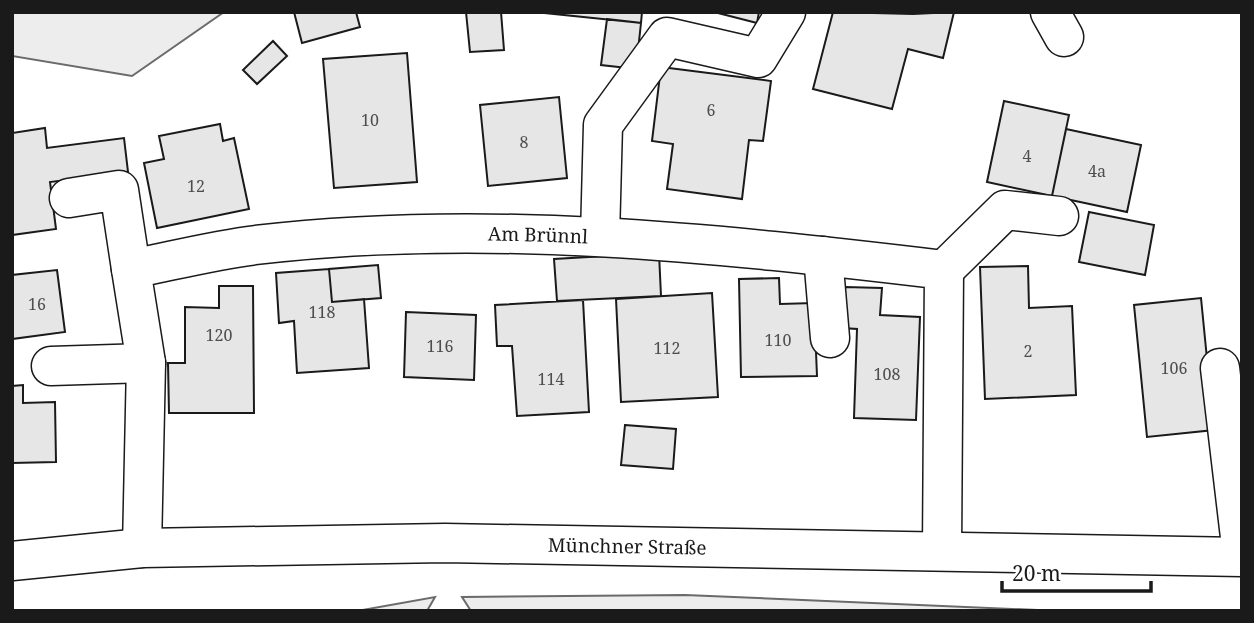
<svg xmlns="http://www.w3.org/2000/svg" width="1254" height="623" font-family="'Noto Serif',serif">
	<rect width="100%" height="100%" fill="#fff"/>
	<!-- green -->
	<path fill="#ededed" stroke="#6a6a6a" stroke-width="2" d="M12,12H224L132,76L12,56Z
		M685,595L1060,611H471L462,597Z
		M435,597L427,611H357Z"/>
	<!-- building -->
	<path fill="#e6e6e6" stroke="#1a1a1a" stroke-width="2" d="M294,12H356L360,27L302,43Z
		M466,12H501L504,50L470,52Z
		M642,12L641,23L545,13V12Z
		M714,12H759L757,23Z
		M833,12L913,14L954,12L943,58L908,49L892,109L813,89Z
		M607,19L641,23L636,69L601,65Z
		M273,41L287,56L257,84L243,70Z
		M407,53L417,182L334,188L323,59Z
		M661,67L771,81L763,141L749,140L742,199L667,189L673,144L652,141Z
		M559,97L567,178L488,186L480,105Z
		M1004,101L1069,115L1052,196L987,182Z
		M220,124L223,141L234,138L249,209L157,228L144,163L164,159L159,136Z
		M45,128L47,148L124,138L128,172L50,182L56,229L12,235V133Z
		M1066,129L1141,145L1127,212L1052,196Z
		M1089,212L1154,225L1145,275L1079,262Z
		M659,253L661,296L557,301L554,259Z
		M378,265L381,298L332,302L329,269Z
		M1028,266L1029,308L1072,306L1076,395L985,399L980,267Z
		M329,269L332,302L364,299L369,368L297,373L294,321L279,323L276,273Z
		M57,270L65,332L12,339V275Z
		M779,278L780,304L814,303L817,376L741,377L739,279Z
		M219,286H253L254,413H169L168,363H185V307L219,308Z
		M845,287L882,288L880,315L920,317L916,420L854,418L857,329L843,328Z
		M712,293L718,397L621,402L616,299Z
		M1201,298L1214,430L1147,437L1134,305Z
		M583,300L589,412L517,416L512,346H497L495,305Z
		M406,312L476,315L474,380L404,377Z
		M23,385V403L55,402L56,462L12,463V386Z
		M625,425L676,429L673,469L621,465Z"/>
	<g fill="none" stroke-linecap="round" stroke-linejoin="round">
		<!-- minor casing -->
		<g stroke="#1a1a1a" stroke-width="41">
			<g id="minor">
				<path d="M1050,12L1064,37"/>
				<path d="M69,198L119,190L131,269"/>
				<path d="M600,236L603,125L667,37L758,58L786,12"/>
				<path d="M823,256L830,338"/>
				<path d="M944,270L1005,210L1059,216"/>
				<path d="M51,366L146,363"/>
				<path d="M1220,368L1242,554"/>
				<path id="s1" d="M142,548L146,363L131,269C172,261 214,250 256,245C485,218 717,243 944,270L942,551"/>
			</g>
		</g>
		<!-- major casing -->
		<g stroke="#1a1a1a" stroke-width="41">
			<g id="major">
				<path id="s2" d="M12,561L142,548L445,543L1242,557"/>
			</g>
		</g>
		<!-- minor -->
		<use href="#minor" stroke="#fff" stroke-width="38"/>
		<!-- major -->
		<use href="#major" stroke="#fff" stroke-width="38"/>
	</g>
	<g text-anchor="middle" dominant-baseline="central" stroke-width="5" stroke-linejoin="round" paint-order="stroke">
		<!-- number labels -->
		<g font-size="16" fill="#4d4d4d">
			<text x="711" y="110">6</text>
			<text x="370" y="120">10</text>
			<text x="524" y="142">8</text>
			<text x="1027" y="156">4</text>
			<text x="1097" y="171">4a</text>
			<text x="196" y="186">12</text>
			<text x="37" y="304">16</text>
			<text x="322" y="312">118</text>
			<text x="219" y="335">120</text>
			<text x="778" y="340">110</text>
			<text x="440" y="346">116</text>
			<text x="667" y="348">112</text>
			<text x="1028" y="351">2</text>
			<text x="1174" y="368">106</text>
			<text x="887" y="374">108</text>
			<text x="551" y="379">114</text>
		</g>
		<!-- street labels -->
		<g font-size="19" fill="#1a1a1a" stroke="#fff">
			<text stroke="none"><textPath href="#s1" startOffset="690">Am Brünnl</textPath></text>
			<text stroke="none"><textPath href="#s2" startOffset="616">Münchner Straße</textPath></text>
		</g>
	</g>
	<!-- border -->
	<rect width="1254" height="623" fill="none" stroke="#1a1a1a" stroke-width="28"/>
	<!-- scale -->
	<path d="M1002 581v10h149v-10" fill="none" stroke="#1a1a1a" stroke-width="3.5"/>
	<text x="1012" y="581" font-size="21" fill="#1a1a1a" stroke="#ffffff" stroke-width="5" paint-order="stroke">20 m</text>
</svg>
